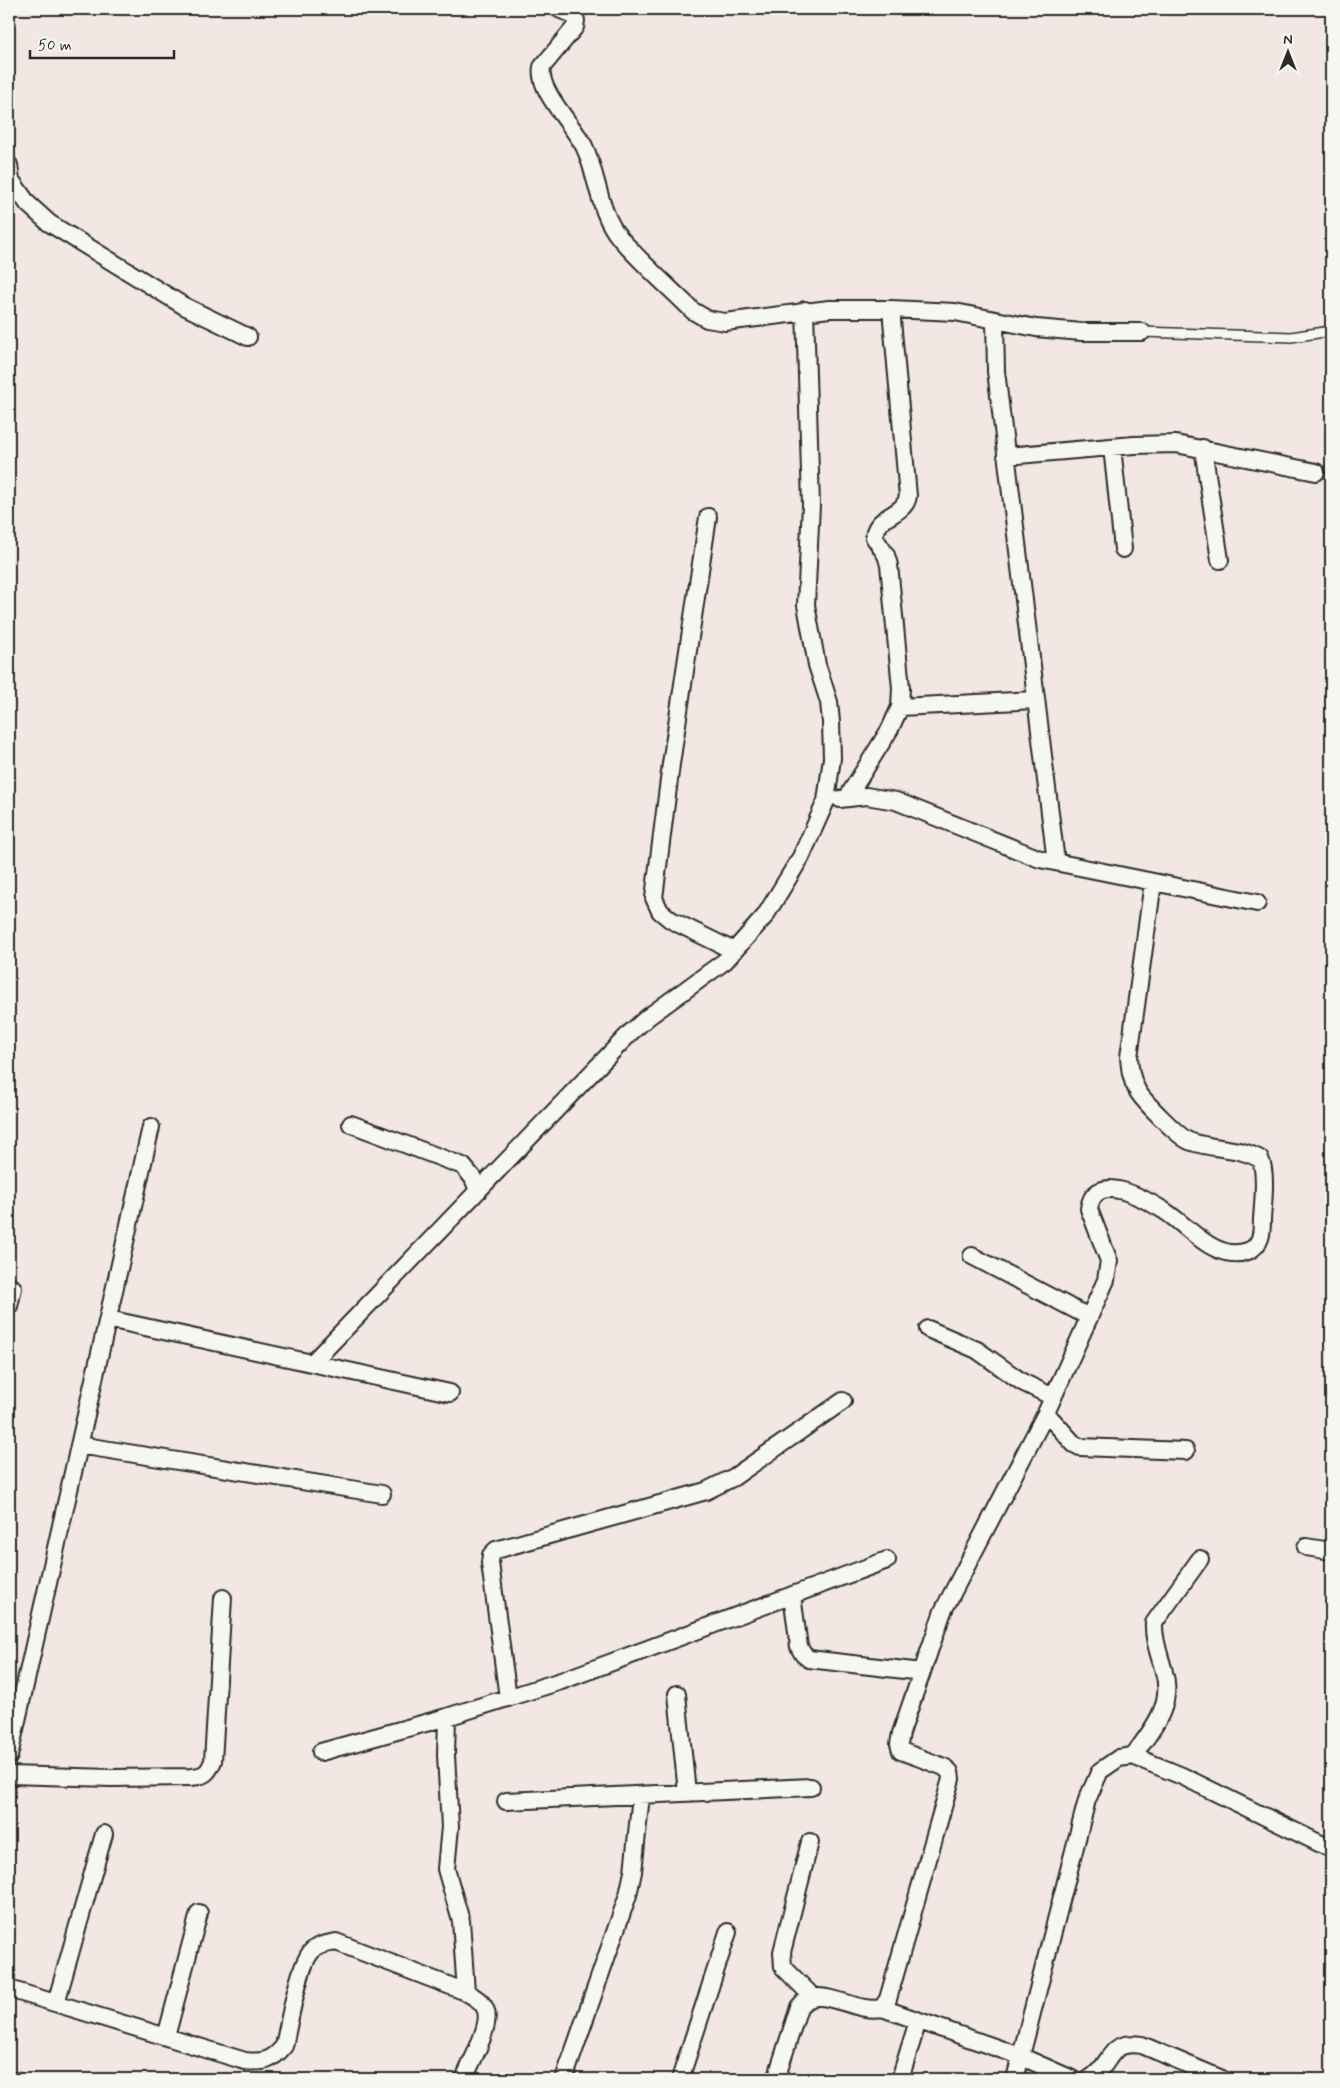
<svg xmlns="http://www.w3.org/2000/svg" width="1340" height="2088" font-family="Mynerve,sans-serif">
	<rect width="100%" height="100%" fill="#f3e7e3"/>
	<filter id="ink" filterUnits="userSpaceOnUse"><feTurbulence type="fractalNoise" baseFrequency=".02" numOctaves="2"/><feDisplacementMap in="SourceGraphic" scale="10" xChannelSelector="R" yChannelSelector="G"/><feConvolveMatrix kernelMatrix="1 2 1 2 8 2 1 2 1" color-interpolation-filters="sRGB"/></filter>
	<g filter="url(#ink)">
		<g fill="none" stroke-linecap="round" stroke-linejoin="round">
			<!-- lane casing -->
			<g stroke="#2b2b2b" stroke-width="12">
				<path id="lane" d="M1142,332L1291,337L1331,331
					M16,2079L17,2077"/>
			</g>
			<!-- street casing -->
			<g stroke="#2b2b2b" stroke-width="20">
				<path id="street" d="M559,9L571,14L576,20L575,27L542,67C537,90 573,125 584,146C598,175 598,212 620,238C642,264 669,287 693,311L707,319L725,322L829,309H891L955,312L1036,328L1082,332H1142
					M9,165L11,180L28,204L49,223L184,306L248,337
					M995,321L996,371L1056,862
					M1112,447L1123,549
					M1203,448L1220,560
					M1006,456L1134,445L1176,444L1316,472
					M708,517L671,764L654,898L660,911L671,920L734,951
					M900,707L1036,700
					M847,798L890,729L900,707L901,688L889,565L886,555L874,537C876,514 905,516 908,496L891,309
					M840,799L866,796L896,801L1040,859L1257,903
					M351,1124L463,1166L473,1178L478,1191
					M972,1256L1089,1317
					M9,1306L13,1288
					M108,1319L450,1393
					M928,1329L977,1350L1022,1382L1053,1397
					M312,1363L630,1033L648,1017L725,961L765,916L801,857L826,801L832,758L831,722L829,702L817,665L806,605L811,505L805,310
					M1046,1413L1074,1444L1080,1447L1186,1451
					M79,1445L382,1494
					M1306,1547L1331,1551
					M792,1595L799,1647L803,1654L809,1659L922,1672
					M677,1694L687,1793
					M508,1698L490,1563L491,1555L496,1550L706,1491L734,1477L843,1401
					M447,1717L446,1755L450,1827L446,1869L461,1921L466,1992
					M321,1752L447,1717L561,1681L887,1560
					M9,1756L151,1127
					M1133,1756C1151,1731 1174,1706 1164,1672C1160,1656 1153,1640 1154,1623L1200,1559
					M9,1775L111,1778L191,1777C205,1776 208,1773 213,1761L223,1598
					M506,1801L811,1787
					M810,1842L782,1952L783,1967L812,1996
					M9,1989L245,2061C263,2063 272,2061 284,2046C289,2024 298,1968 311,1952C318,1944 327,1944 336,1942L466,1992C474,1997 483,2001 486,2011C491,2027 470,2064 464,2079
					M56,2003L104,1834
					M882,2008L1020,2056L1072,2079
					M166,2037L199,1913
					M564,2079L628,1895L633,1872L641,1795
					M680,2079L728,1932
					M776,2079L799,2007C818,1981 852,2014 882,2008L888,1999L951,1779L950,1772L944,1767L901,1751L899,1744L901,1733L943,1611L1046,1413L1106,1280L1109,1261L1089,1209C1094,1170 1143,1198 1163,1210C1188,1225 1215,1263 1248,1251C1262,1245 1262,1232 1262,1219C1263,1204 1267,1171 1260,1159C1238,1146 1212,1150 1189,1141C1179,1137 1142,1100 1137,1090C1131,1079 1130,1069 1129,1057L1153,882
					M900,2079L918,2021
					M1015,2079L1087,1800L1100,1771L1119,1758L1133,1756L1182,1776L1331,1849
					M1089,2079C1113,2066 1106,2039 1142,2045L1222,2079"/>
			</g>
			<!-- lane -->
			<use href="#lane" stroke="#f6f6f2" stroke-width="9"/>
			<!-- street -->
			<use href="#street" stroke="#f6f6f2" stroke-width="16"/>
		</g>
	</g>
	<!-- margin -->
	<rect width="1340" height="2088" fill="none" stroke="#f6f6f2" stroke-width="30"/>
	<rect x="15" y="15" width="1310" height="2058" fill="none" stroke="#2b2b2b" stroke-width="2" filter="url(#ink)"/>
	<!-- north arrow -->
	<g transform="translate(1288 52)" stroke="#f6f6f2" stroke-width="4" paint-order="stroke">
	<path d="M0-4L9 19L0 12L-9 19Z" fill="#2b2b2b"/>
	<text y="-8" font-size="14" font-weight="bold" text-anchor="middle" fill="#2b2b2b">N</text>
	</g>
	<!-- scale -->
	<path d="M30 50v8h144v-8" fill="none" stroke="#2b2b2b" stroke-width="2.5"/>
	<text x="38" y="50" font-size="15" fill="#2b2b2b" stroke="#f6f6f2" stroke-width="4" paint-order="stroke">50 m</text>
</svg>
